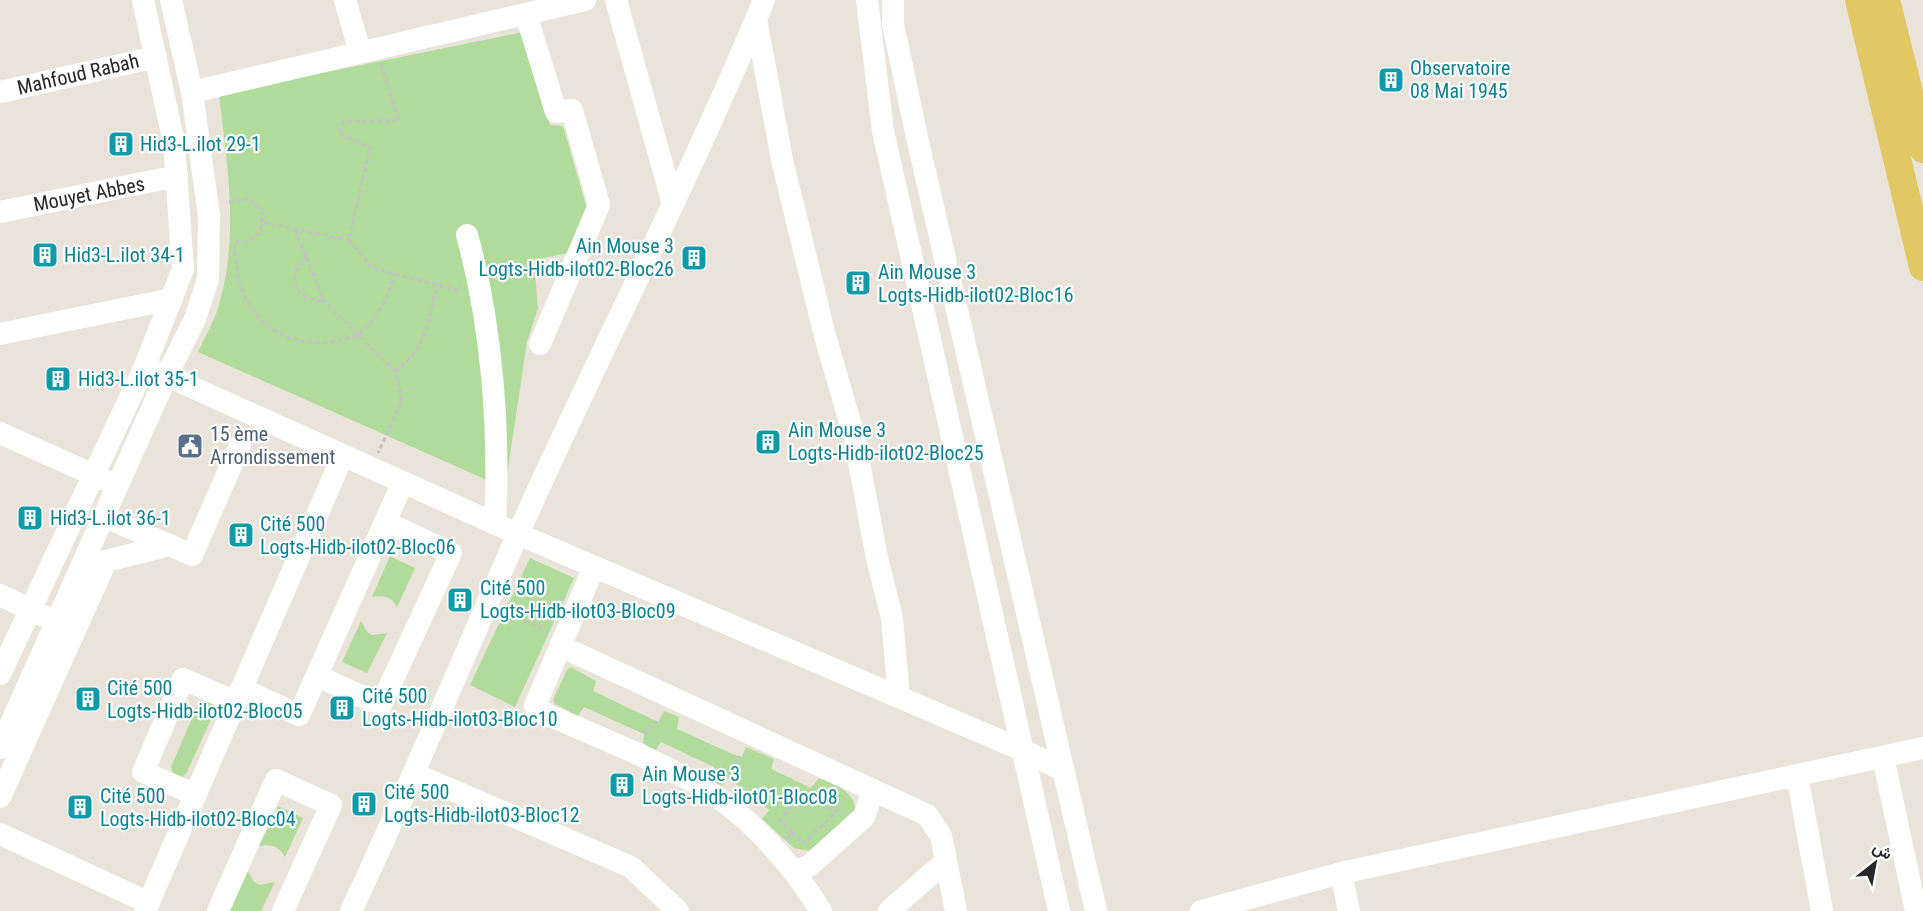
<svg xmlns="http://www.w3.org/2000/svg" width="1923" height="911" font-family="'Roboto Condensed',Vazirmatn,sans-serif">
	<rect width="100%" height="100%" fill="#e9e3da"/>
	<!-- green -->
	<path fill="#b0db9b" d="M524,32L550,125L563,126L587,209L573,252L534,260L538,308L527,342L505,488L198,352C205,336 216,319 220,301C239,232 227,164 219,94Z
		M390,556L415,568L397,607C391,596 383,595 372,597Z
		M530,558L574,578L515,707L470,685Z
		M361,621L367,632L372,635L387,633L367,673L342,662Z
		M571,667L596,681L593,691L658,722L664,711L679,717L677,729L737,756L742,757L746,747L774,759L771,769L811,788L819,778C833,784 855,791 855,809L810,851L794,848L762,819L769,810L727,777L723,785L717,784L710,776L714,767L661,742L655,751L643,743L644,734L584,707L578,716L555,704L553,700L567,670Z
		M203,700L214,705V713L186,774L182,777L173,773L171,767L199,702Z
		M278,806L303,818L285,857C279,846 271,844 259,846Z
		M248,871L254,882L260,885L275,882L261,911H230Z"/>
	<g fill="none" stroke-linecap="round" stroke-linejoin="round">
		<!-- path -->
		<path stroke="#c3c3c3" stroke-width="3" stroke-dasharray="4.5 3" stroke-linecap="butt" d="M381,65L399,120L343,122L339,133L370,148L349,240L372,268L457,290L460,286
			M229,202L249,199L262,212L261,232L251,240L234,243C236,262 237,284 247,301C266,336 305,349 342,340C347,338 355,337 359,334C377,321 388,296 395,276
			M264,223L349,240
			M295,230L324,301L395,371L402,401L378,453
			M306,256C285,280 294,299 324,301
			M395,371C429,347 427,322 437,285
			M504,612L548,631
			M644,734L657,721
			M729,778L739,756
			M792,832L804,843L837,811L822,804
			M787,838L792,832L780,821L799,795L822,804L828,790"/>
		<!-- minor -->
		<path stroke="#fff" stroke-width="22" d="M345,0L360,52
			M616,0L673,204
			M867,0L883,131L1059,911
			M893,0V24L916,133L1096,911
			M526,14L556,112L572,110L599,205L540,344
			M756,19L782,160L825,336L854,436L877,558L892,618L899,697
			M0,92L156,57
			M192,92L585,0
			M0,212L177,176
			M467,235C492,325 500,431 495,524
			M0,334L172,299
			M145,366L518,534L1022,750L1063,770
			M0,433L105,480
			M105,517L192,555L240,445
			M594,567L535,706L548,715C597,736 647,756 693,782C746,811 790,861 821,911
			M0,595L42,615
			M560,646L927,815L941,836L956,911
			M0,674L145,366L183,269L174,143L143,0
			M317,676L381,705L451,553L385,522
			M242,689L299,715L403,482
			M0,748L167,375L195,319L208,279L209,216L192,92L171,0
			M1883,757L1916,911
			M415,774L631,867L678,911
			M1797,775L1822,911
			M196,795L143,772L183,679L236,702
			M0,797L106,561L170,545
			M0,834L149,903
			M794,872L809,866L864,817L873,790
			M1341,873L1349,911
			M145,911L343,455
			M218,911L276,780L331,805L283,911
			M351,911C410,786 462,660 518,534C598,355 689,181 764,0
			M889,911L945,862
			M1201,911L1341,873L1923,748"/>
		<!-- major -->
		<path stroke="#e2c765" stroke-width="28" d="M1859,0L1923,267
			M1886,0L1923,149"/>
	</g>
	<!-- icons -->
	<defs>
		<g id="building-square" transform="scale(1.35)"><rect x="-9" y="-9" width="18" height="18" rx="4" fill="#0f9aa8" stroke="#fff"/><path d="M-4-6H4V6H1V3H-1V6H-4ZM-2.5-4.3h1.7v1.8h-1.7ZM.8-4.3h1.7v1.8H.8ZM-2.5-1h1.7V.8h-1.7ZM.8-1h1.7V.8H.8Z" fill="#fff"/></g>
		<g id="civic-square" transform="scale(1.35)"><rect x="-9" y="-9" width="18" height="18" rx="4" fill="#5c6f8a" stroke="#fff"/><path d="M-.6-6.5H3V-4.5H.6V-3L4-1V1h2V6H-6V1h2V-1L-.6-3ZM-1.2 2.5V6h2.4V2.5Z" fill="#fff"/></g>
	</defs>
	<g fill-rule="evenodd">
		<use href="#building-square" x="1391" y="80"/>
		<use href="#building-square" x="121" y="144"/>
		<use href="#building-square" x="45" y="255"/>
		<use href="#building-square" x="694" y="258"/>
		<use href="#building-square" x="858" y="283"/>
		<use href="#building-square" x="58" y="379"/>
		<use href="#building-square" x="768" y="442"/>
		<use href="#civic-square" x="190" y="446"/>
		<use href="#building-square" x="30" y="518"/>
		<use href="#building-square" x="241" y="535"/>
		<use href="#building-square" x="460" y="600"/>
		<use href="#building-square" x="88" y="699"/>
		<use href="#building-square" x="342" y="708"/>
		<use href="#building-square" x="622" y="785"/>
		<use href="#building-square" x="364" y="804"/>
		<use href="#building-square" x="80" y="807"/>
	</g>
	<g text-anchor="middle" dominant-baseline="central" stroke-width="4.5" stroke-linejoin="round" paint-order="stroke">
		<!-- culture labels -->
		<g font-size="20" fill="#0d838f" stroke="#fff" text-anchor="start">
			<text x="1410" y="68">Observatoire<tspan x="1410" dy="23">08 Mai 1945</tspan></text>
			<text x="140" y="144">Hid3-L.ilot 29-1</text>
			<text x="674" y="246" text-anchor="end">Ain Mouse 3<tspan x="674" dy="23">Logts-Hidb-ilot02-Bloc26</tspan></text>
			<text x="64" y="255">Hid3-L.ilot 34-1</text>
			<text x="878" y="272">Ain Mouse 3<tspan x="878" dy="23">Logts-Hidb-ilot02-Bloc16</tspan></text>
			<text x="78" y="379">Hid3-L.ilot 35-1</text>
			<text x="788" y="430">Ain Mouse 3<tspan x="788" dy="23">Logts-Hidb-ilot02-Bloc25</tspan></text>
			<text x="50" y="518">Hid3-L.ilot 36-1</text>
			<text x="260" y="524">Cité 500<tspan x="260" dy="23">Logts-Hidb-ilot02-Bloc06</tspan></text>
			<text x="480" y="588">Cité 500<tspan x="480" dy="23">Logts-Hidb-ilot03-Bloc09</tspan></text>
			<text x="107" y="688">Cité 500<tspan x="107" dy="23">Logts-Hidb-ilot02-Bloc05</tspan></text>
			<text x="362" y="696">Cité 500<tspan x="362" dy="23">Logts-Hidb-ilot03-Bloc10</tspan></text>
			<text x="642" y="774">Ain Mouse 3<tspan x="642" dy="23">Logts-Hidb-ilot01-Bloc08</tspan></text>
			<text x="384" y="792">Cité 500<tspan x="384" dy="23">Logts-Hidb-ilot03-Bloc12</tspan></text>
			<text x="100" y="796">Cité 500<tspan x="100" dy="23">Logts-Hidb-ilot02-Bloc04</tspan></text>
		</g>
		<!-- street labels -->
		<g font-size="20" fill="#272727" stroke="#fff">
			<text transform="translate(78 74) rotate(-13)">Mahfoud Rabah</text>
			<text transform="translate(89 194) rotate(-11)">Mouyet Abbes</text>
		</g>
		<!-- service labels -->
		<g font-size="20" fill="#4e5e75" stroke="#fff" text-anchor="start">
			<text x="210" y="434">15 ème<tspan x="210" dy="23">Arrondissement</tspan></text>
		</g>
	</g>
	<!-- north arrow -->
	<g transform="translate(1875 863) rotate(31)" stroke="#ffffff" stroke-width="4.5" paint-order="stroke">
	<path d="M0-4.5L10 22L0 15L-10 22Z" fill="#272727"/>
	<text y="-9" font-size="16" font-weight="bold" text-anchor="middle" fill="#272727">ش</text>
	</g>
</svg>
